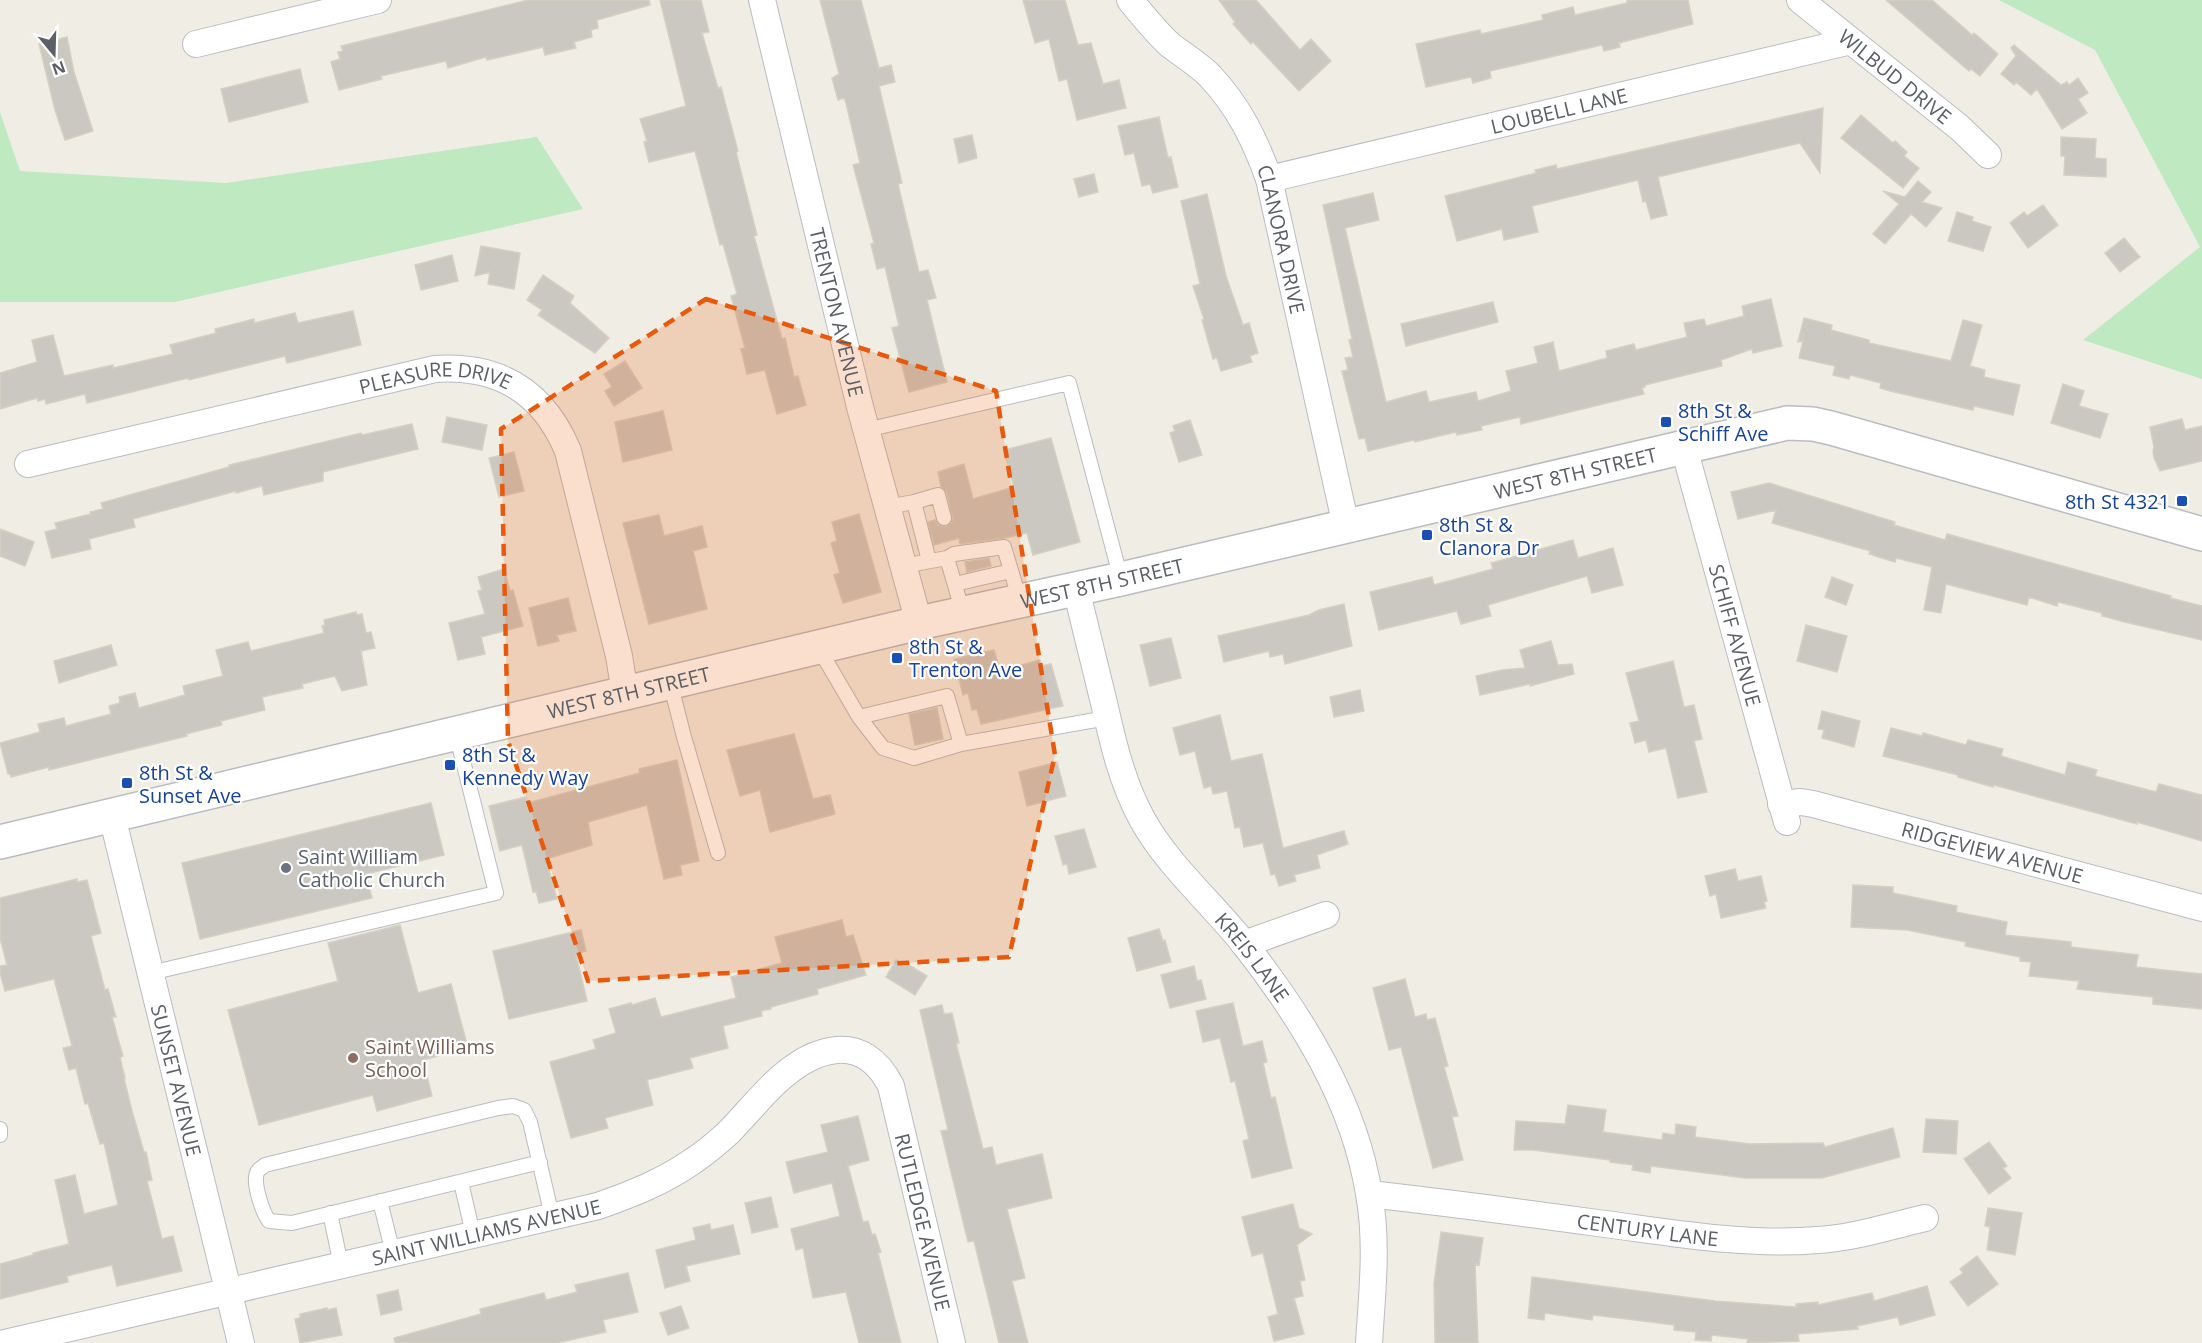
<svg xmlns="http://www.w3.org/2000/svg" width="2202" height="1343" font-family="'Open Sans',sans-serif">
	<rect width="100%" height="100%" fill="#f0eee4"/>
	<!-- green -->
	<path fill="#bfe9c1" d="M1999,0H2202V379L2083,340L2200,247L2095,50Z
		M0,112L20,171L226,183L537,137L583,209L175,302H0Z"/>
	<!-- building -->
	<path fill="#cbc8c1" stroke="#d5d0c2" stroke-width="1.5" d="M528,0H649L650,5L597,20L598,28L591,30L592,37L574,42L576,48L545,55L543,47L487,60L486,57L448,68L446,61L381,76L382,79L339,90L331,62L340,59L338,52L343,51L341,46Z
		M660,0H701L709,32L702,33L718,88L721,87L738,151L736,152L757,235L754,236L782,339L785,338L794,377L798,376L806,405L777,414L765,370L747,374L741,349L745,348L731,296L737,294L723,244L720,245L695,151L649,162L644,142L647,141L640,119L686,106Z
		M820,0H861L879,68L891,65L895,82L879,86L902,183L898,184L919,272L928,270L936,298L927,300L947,382L909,392L892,328L899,326L885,267L877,269L871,244L874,243L853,165L860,163L846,103L844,98L838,100L832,78L839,74Z
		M1023,0H1065L1078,45L1091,43L1103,84L1119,80L1126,108L1077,120L1067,79L1059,81L1049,39L1035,43Z
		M1219,0H1256L1300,50L1311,39L1331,61L1299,91L1253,42L1251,44L1233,24L1235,22Z
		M1627,0H1688L1693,24L1619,43L1620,47L1604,51L1602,45L1490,71L1491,78L1473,83L1471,77L1426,87L1416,44L1480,30L1481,34L1543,20L1542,15L1573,7L1575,15L1627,3Z
		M1886,0H1932L1972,35L1974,33L1998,54L1980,76L1971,69L1969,71Z
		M67,37L74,72L93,131L65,140L55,110L39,44Z
		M2014,45L2061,85L2067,82L2069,85L2078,78L2088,93L2078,99L2087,113L2062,129L2037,89L2031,95L2016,82L2014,85L2001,74L2016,56L2011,48Z
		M300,69L308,102L229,122L221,89Z
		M1823,108L1820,173L1800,143L1658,177L1667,215L1651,219L1646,201L1643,202L1638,180L1532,206L1538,232L1504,240L1502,229L1457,241L1445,196L1536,173L1535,170L1556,165L1557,169Z
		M1861,115L1893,143L1895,141L1907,152L1904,156L1919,168L1903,188L1841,138Z
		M1159,117L1168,158L1171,157L1178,187L1153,193L1150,184L1142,186L1134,153L1125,155L1118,126Z
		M972,135L977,158L959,163L954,139Z
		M2061,137L2096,139L2095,158L2106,159V177L2064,175L2065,156H2061Z
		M1094,174L1098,192L1079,197L1074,179Z
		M1918,181L1931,192L1922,202L1942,208L1926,227L1911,214L1885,244L1873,234L1899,204L1883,191L1905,197Z
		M1373,193L1379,220L1345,228L1386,402L1426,391L1429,402L1476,392L1478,401L1511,391L1506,371L1538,363L1534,347L1553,342L1559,371L1607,358L1606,351L1634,344L1636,350L1687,337L1684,323L1704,319L1706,326L1744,316L1742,306L1771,299L1782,346L1753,353L1752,349L1721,360L1722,366L1645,385V387L1642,388L1644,394L1521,424L1520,417L1481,426L1482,430L1457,435L1456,432L1415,442L1414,440L1368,451L1365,438L1359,439L1342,371L1348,370L1345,358L1353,357L1349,340L1352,339L1323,205Z
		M1207,194L1226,276L1243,325L1249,323L1258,353L1250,356L1252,362L1221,371L1217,358L1213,359L1202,320L1204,319L1193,286L1200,284L1181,201Z
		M2043,205L2058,225L2028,248L2010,223L2024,212L2027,216Z
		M1957,212L1973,217L1972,221L1991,227L1983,251L1948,241Z
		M2124,238L2140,257L2120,272L2105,253Z
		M481,246L520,253L514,289L488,284L490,272L475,276Z
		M452,255L458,281L421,290L415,265Z
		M543,275L574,296L570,303L609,338L595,353L538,315L542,310L527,300Z
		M1493,302L1498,322L1406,346L1401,324Z
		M353,311L361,345L287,363L285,356L189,380L188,378L87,403L85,394L46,404L45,399L38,401L37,398L0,409V373L37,362L32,340L53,335L64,376L113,365V368L173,354L170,345L216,333L215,329L254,319V323L295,313L298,323Z
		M1804,318L1832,325L1831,330L1869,340V343L1951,361L1963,320L1982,325L1970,366L1985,370L1984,377L2020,385L2013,415L1974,406L1973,410L1890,391L1880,388L1881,383L1850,375L1849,379L1833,375L1835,366L1799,358L1803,341L1798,342Z
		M625,361L642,388L614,406L605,391L612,387L604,374Z
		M2063,384L2084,391L2079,406L2108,414L2100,438L2051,423Z
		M663,411L672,450L623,462L615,422Z
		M447,417L487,425L482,450L442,442Z
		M2182,419L2185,430L2202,426V461L2160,471L2154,458L2153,451L2154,447L2150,427Z
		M1190,420L1202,455L1179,462L1170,433L1175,431L1173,426Z
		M412,424L418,449L323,472V481L264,495L262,486L236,493V491L133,519L135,527L89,539L91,549L52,558L45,532L57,529L55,523L91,514L90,512L103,509L101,503L229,467V465L361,433L362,435Z
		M1051,438L1080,542L1033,555L1027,533L1005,538L960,544L959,538L934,545L928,522L935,520L938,525L946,527L953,520L947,493L941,487L938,472L964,464L973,499L1014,487L1004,450Z
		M514,452L524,491L499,497L489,458Z
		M1769,483L1895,522L1894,525L1945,540L1947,534L1965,539L2171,596L2170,598L2202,606V640L2125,622L2102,616V613L2058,602L2057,606L2029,597L2027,605L1946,584L1941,613L1924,610L1932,567L1896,558L1895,562L1869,554L1870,551L1772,523L1776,510L1738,519L1731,492Z
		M859,514L881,592L843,603L834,575L840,573L831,543L837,541L832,522Z
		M659,515L664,536L702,526L707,547L693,551L707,609L649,624L623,523Z
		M0,529L34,542L25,566L0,556Z
		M1573,540L1578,558L1613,548L1623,585L1592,593L1587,576L1488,605L1491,616L1461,624L1457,611L1379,630L1370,592L1432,577L1434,585L1493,569L1491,563Z
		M989,558L991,566L967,572L965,562Z
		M504,569L510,591L513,590L523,626L481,637L485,654L458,660L449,623L485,614L478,591L482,590L478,577Z
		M1832,577L1853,585L1846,605L1825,597Z
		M568,598L576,631L557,635L559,641L538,646L529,608Z
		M1344,604L1352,646L1285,664L1283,654L1270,657L1269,651L1224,662L1218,636L1309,615L1319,610Z
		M356,612L357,615L362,614L366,633L371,632L375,648L361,651L367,685L342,691L335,676L302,684L303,688L262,697L265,710L221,721L222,725L186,734L187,736L49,770V767L11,777L10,774H8L0,743L40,732L38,724L64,718L66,726L111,714L109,706L120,703L119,697L135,693L139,708L185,695L183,686L223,676L216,650L248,642L251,651L324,633L322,626L325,625L324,620Z
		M1806,625L1847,636L1837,672L1797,661Z
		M1171,638L1181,678L1150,686L1140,645Z
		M1551,641L1558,665L1572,664L1574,674L1530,686V684L1480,695L1476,676L1502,670L1525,668L1520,650Z
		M111,645L117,665L59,683L54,661Z
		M994,650L1000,671L1040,660L1042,666L1051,664L1063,706L981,724L977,709L972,710L968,693L963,695L954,659Z
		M1673,661L1684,707L1694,705L1702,739L1694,741L1707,792L1678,798L1666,748L1649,752L1646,740L1635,743L1630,723L1639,721L1626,673Z
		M1360,690L1364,711L1334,717L1330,697Z
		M937,708L943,739L915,745L909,714Z
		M1822,711L1860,721L1854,747L1822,738L1824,730L1818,729Z
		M1220,715L1231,761L1262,754L1283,848L1344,831L1348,844L1317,855L1320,868L1294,875L1296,881L1279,886L1275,874L1271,875L1263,843L1244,847L1240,827L1235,828L1227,791L1213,794L1211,786L1204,788L1195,751L1180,755L1173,728Z
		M1891,728L1922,736L1923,733L1966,745L1968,740L2003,749L2001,756L2065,775L2068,762L2097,770L2095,776L2156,792L2159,784L2202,795V841L2137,822V824L1994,785L1993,787L1958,777V775L1883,756Z
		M794,734L813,799L830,795L835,814L770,832L760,790L740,796L727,750Z
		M677,760L699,861L680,865L682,875L664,879L647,805L588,822L592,845L546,859L557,899L539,903L536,891L533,892L522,845L500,851L489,806L526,797L528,803L640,773L639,769Z
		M1057,762L1066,796L1027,806L1019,772Z
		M431,803L444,855L366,874L372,898L200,939L182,863Z
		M1084,829L1096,867L1069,874L1067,864L1063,865L1055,836Z
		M1735,869L1738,881L1761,876L1767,901L1764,902L1766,908L1721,918L1716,894L1710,896L1705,876Z
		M77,879V882L87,880L101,933L91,936L105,990L108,989L116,1017H112L123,1056L120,1057L125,1078H124L132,1111L144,1152H146L152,1180L147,1181L162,1239L173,1236L182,1271L117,1286L112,1265L67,1276L68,1282L0,1299V1264L33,1255V1253L69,1244L55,1180L75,1175L84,1214L118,1205L104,1143L100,1144L88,1103L85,1104L76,1068L69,1070L63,1048L72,1046L54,979L5,991L0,973V966L7,965L0,938V898Z
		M1853,885L1893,887V893L1957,906L1956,912L2007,922L2005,935L2071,942V947L2138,955L2136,967L2202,974V1009L2153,1004V997L2077,989L2079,981L2029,976L2031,962L2020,961V957L1965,946L1966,942L1907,930L1851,927Z
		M842,920L846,937L853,935L866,975L817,989L818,994L771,1007V1009L761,1011L762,1016L723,1026L728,1048L690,1058L693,1068L647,1080L653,1105L605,1118L608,1128L571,1138L550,1062L596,1049L593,1040L616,1033L609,1009L631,1003L632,1005L655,998L661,1017L736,998L731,977L782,963L775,937Z
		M400,925L418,993L451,984L468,1048L423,1060L432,1096L377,1111L373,1095L259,1125L228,1010L338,981L328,943Z
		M1159,929L1163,941L1165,940L1171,962L1137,971L1128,938Z
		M581,930L586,951L576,954L587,1001L509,1019L493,951Z
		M896,960L905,965L906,963L927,976L915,995L886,977Z
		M1194,966L1197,981L1201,980L1206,999L1170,1008L1161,975Z
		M1405,979L1415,1017L1426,1014L1427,1020L1435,1018L1448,1066L1444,1067L1458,1116L1452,1117L1463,1160L1433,1168L1401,1047L1389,1050L1373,988Z
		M1233,1003L1243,1046L1262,1041L1267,1062L1263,1063L1271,1098L1275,1097L1292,1168L1252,1178L1243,1141L1249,1139L1235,1081L1231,1082L1220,1038L1203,1042L1196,1011Z
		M942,1005L944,1014L952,1013L959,1043H956L983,1149L992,1147L996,1165L1042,1154L1052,1198L1007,1209L1025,1278L1012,1281L1028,1343H999L974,1241L968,1242L941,1131L948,1130L920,1010Z
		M1568,1105L1606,1110L1603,1132L1662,1140L1663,1133L1675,1135L1676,1124L1696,1127L1695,1137L1750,1144L1823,1143L1825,1147L1893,1128L1900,1157L1822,1178H1745L1651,1166L1650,1173L1632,1170L1633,1165L1610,1162V1160L1533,1150H1514L1516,1121L1565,1124Z
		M858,1116L869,1160L848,1166L863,1222L868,1221L872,1235L875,1234L881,1252L878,1253L901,1343H859L846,1292L813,1298L803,1248L796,1250L791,1229L840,1216L832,1183L794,1193L786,1162L828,1152L821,1125Z
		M1926,1119L1958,1121L1956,1154L1923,1152Z
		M1989,1142L2007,1166L2003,1168L2011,1178L1989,1194L1964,1159Z
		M771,1197L778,1227L752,1233L745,1203Z
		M1293,1204L1299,1228L1312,1234L1297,1245L1305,1280L1300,1281L1303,1296L1294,1298L1304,1334L1274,1341L1268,1317L1278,1314L1263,1253L1252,1256L1242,1217Z
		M1988,1208L2022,1213L2015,1255L1987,1250L1990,1227L1985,1226Z
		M710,1224L711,1230L733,1225L740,1254L686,1266L690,1281L665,1288L656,1250L696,1240L693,1228Z
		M1441,1232L1483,1238L1479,1265L1475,1264L1478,1343H1435L1434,1283Z
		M1977,1256L1998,1284L1968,1306L1950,1282L1963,1273L1960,1269Z
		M628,1273L638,1312L603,1320L606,1332L557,1343H395L394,1338L481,1314L480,1309L544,1293L546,1300L577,1292L575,1285Z
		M1532,1277L1715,1301L1796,1307V1304L1818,1302V1305L1872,1293L1874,1301L1927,1286L1935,1315L1900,1325L1898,1317L1857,1326L1858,1329L1798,1334L1799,1341L1747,1343L1748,1339L1712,1335L1711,1341L1695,1340L1696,1332L1674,1330V1325L1627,1319L1593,1315L1592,1320L1545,1313L1544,1320L1528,1318Z
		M398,1290L402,1310L381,1315L377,1295Z
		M681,1306L689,1328L668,1335L660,1313Z
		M327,1308V1310L336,1308L342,1335L300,1343L295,1319L300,1318V1314Z"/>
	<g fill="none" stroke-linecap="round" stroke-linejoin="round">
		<!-- service casing -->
		<g stroke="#b9bcc1" stroke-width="16">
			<path id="service" d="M866,430L1069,383L1121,579
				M914,502L938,495L944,518
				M887,507L914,502L929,561
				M947,558L954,554L1004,547L1020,601
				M903,566L947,558L963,613
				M955,584L1011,571
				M818,647L859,717L883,748L914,758L961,744L947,696L859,717
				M670,682L684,737L718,853
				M961,744L1107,718
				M150,973L496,893L456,733
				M0,1129V1135
				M540,1162L292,1223L269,1221C263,1213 251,1180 258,1171C258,1170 264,1166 265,1165L498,1108L513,1106L524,1110L530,1122L552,1216
				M461,1182L473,1234
				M380,1201L393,1253
				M330,1213L341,1265"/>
		</g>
		<!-- minor casing -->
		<g stroke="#b9bcc1" stroke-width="28">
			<g id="minor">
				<path id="s1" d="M762,0L860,407L919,623"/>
				<path id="s2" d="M1130,0C1143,16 1155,31 1170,45C1183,55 1198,64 1210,76C1239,107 1255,140 1269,179L1346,526"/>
				<path id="s3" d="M1800,0L1960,128L1988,155"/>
				<path d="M196,44L378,0"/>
				<path id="s4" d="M1269,179L1851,41"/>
				<path id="s5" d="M1684,448L1787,822"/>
				<path id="s6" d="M28,464L435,369C499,365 543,391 568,451L619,656L625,693"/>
				<path id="s7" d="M1076,589C1085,627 1095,665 1104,703C1113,743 1122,782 1142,819C1168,866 1212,903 1245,945C1302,1018 1354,1101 1369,1194C1378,1243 1372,1294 1369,1343"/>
				<path id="s8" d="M1781,804L1801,802L1813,804L2202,908"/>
				<path id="s9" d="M112,816L241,1343"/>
				<path d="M1244,944L1326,915"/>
				<path id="s10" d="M1370,1194C1448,1203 1526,1213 1605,1224C1674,1233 1748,1246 1818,1240C1854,1238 1890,1226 1925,1218"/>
				<path id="s11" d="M5,1343L598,1206C632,1194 663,1182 693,1161C705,1153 717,1143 728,1133C744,1117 759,1098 775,1083C813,1047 863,1030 891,1086L952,1343"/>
			</g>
		</g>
		<!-- tertiary casing -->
		<g stroke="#b9bcc1" stroke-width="36">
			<g id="tertiary">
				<path id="s12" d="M0,842L919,623L1121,579L1787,423L1813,424L1831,428L2202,534"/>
			</g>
		</g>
		<!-- service -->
		<use href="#service" stroke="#fff" stroke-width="14"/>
		<!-- minor -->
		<use href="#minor" stroke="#fff" stroke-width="26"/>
		<!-- tertiary -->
		<use href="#tertiary" stroke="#fff" stroke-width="33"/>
	</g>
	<!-- marked area -->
	<path fill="#e8590c" fill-opacity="0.2" stroke="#e8590c" stroke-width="4.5" stroke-dasharray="12 8" stroke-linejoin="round" d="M706,299L996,391L1055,755L1009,957L588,981L508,741L501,429Z"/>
	<!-- markers -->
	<g fill="#1a4fb4" stroke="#fff" stroke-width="2">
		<rect x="1660" y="416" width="12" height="12" rx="3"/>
		<rect x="2176" y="495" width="12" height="12" rx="3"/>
		<rect x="1421" y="529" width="12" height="12" rx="3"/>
		<rect x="891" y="652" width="12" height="12" rx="3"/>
		<rect x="444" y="759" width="12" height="12" rx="3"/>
		<rect x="121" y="777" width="12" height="12" rx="3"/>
	</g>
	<circle fill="#6b7280" stroke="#fff" stroke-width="2" cx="286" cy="868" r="6"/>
	<circle fill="#8d6e63" stroke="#fff" stroke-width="2" cx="353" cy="1058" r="6"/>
	<g text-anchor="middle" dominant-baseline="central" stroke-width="4.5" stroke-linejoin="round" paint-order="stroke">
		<!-- street labels -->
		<g font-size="20" fill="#5c6066" stroke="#fff">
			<text stroke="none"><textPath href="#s3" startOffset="122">WILBUD DRIVE</textPath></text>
			<text stroke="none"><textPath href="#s4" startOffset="298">LOUBELL LANE</textPath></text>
			<text stroke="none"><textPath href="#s2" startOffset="292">CLANORA DRIVE</textPath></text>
			<text stroke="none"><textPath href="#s1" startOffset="321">TRENTON AVENUE</textPath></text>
			<text stroke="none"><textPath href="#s6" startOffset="418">PLEASURE DRIVE</textPath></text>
			<text stroke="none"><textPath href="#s12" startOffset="1618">WEST 8TH STREET</textPath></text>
			<text stroke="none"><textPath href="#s12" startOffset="1132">WEST 8TH STREET</textPath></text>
			<text stroke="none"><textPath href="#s5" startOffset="194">SCHIFF AVENUE</textPath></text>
			<text stroke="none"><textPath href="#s12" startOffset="646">WEST 8TH STREET</textPath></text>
			<text stroke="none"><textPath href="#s8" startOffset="218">RIDGEVIEW AVENUE</textPath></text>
			<text stroke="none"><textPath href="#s7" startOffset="417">KREIS LANE</textPath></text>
			<text stroke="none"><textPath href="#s9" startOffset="272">SUNSET AVENUE</textPath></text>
			<text stroke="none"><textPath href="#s11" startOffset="1108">RUTLEDGE AVENUE</textPath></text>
			<text stroke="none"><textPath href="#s10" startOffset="280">CENTURY LANE</textPath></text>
			<text stroke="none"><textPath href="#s11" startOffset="494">SAINT WILLIAMS AVENUE</textPath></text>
		</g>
		<!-- transit labels -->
		<g font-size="20" fill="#164399" stroke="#fff" text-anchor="start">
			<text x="1678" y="410">8th St &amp;<tspan x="1678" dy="23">Schiff Ave</tspan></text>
			<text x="2170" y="501" text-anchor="end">8th St 4321</text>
			<text x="1439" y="524">8th St &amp;<tspan x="1439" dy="23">Clanora Dr</tspan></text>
			<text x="909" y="646">8th St &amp;<tspan x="909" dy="23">Trenton Ave</tspan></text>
			<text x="462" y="754">8th St &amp;<tspan x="462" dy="23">Kennedy Way</tspan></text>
			<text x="139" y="772">8th St &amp;<tspan x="139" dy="23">Sunset Ave</tspan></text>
		</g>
		<!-- worship labels -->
		<g font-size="20" fill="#5b616d" stroke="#fff" text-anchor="start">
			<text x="298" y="856">Saint William<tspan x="298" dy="23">Catholic Church</tspan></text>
		</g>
		<!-- education labels -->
		<g font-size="20" fill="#785e54" stroke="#fff" text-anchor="start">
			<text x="365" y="1046">Saint Williams<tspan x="365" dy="23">School</tspan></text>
		</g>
	</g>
	<!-- north arrow -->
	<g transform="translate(54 54) rotate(161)" stroke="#ffffff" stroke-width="4.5" paint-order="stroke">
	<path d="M0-4.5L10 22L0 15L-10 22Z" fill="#5c6066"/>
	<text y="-9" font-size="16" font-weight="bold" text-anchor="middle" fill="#5c6066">N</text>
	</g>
</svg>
